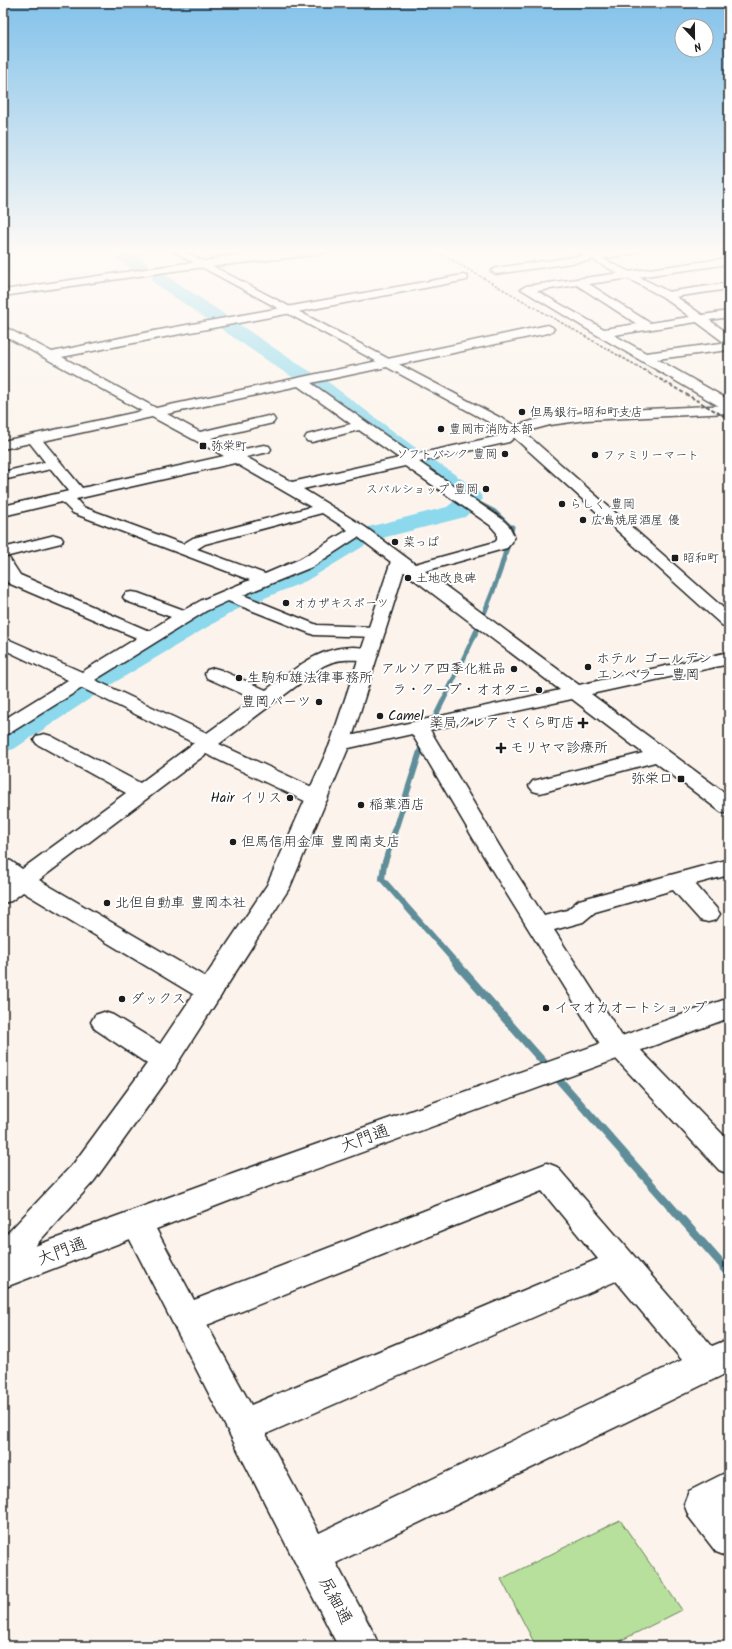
<svg xmlns="http://www.w3.org/2000/svg" width="732" height="1649" font-family="Kalam,'Klee One',sans-serif">
	<rect width="100%" height="100%" fill="#fcf4ec"/>
	<filter id="ink" filterUnits="userSpaceOnUse"><feTurbulence type="fractalNoise" baseFrequency=".025" numOctaves="2"/><feDisplacementMap in="SourceGraphic" scale="8" xChannelSelector="R" yChannelSelector="G"/><feConvolveMatrix kernelMatrix="1 2 1 2 8 2 1 2 1" color-interpolation-filters="sRGB"/></filter>
	<g filter="url(#ink)">
		<!-- green -->
		<path fill="#b7e09c" stroke="#6a7e5c" d="M620,1520L682,1610L610,1646H536L501,1579Z"/>
		<g fill="none" stroke-linecap="round" stroke-linejoin="round">
			<!-- stream-far5 -->
			<path stroke="#5f8d99" stroke-width="3" d="M722,251L729,253"/>
			<!-- stream-far4 -->
			<path stroke="#5f8d99" stroke-width="4" d="M473,500L494,511L512,528"/>
			<!-- stream-far3 -->
			<path stroke="#5f8d99" stroke-width="5" d="M433,721C464,658 497,597 512,527"/>
			<!-- stream-far2 -->
			<path stroke="#5f8d99" stroke-width="6" d="M431,725L433,720
				M423,742L384,865L382,879L457,964"/>
			<!-- stream-far1 -->
			<path stroke="#5f8d99" stroke-width="8" d="M456,963L725,1268"/>
			<!-- stream -->
			<path stroke="#5f8d99" stroke-width="10" d="M724,1267L729,1273"/>
			<!-- river -->
			<path fill="#8cd8ec" fill-rule="evenodd" d="M111,251C127,249 141,254 150,268L148,272C136,274 118,261 111,251Z
				M160,274L166,275L295,362L328,382L413,446L463,480L480,494L483,499L465,517L386,537L364,546L306,581L236,610L112,684L14,749L3,752V728L90,672L216,598L288,569L346,536L368,527L447,507L457,499L447,490L397,456L314,390L281,370L154,283L152,279L154,275Z"/>
			<!-- street casing -->
			<g stroke="#1c1c1c" stroke-width="3">
				<path id="street" d="M264,251H287L282,254L222,263L205,268L200,265L201,263L221,257Z
					M615,251H638L633,254L496,274L491,271L496,268Z
					M729,258V264L589,284L650,323L729,311V317L614,335L646,353L729,342V350L657,359L729,400V410L724,409L597,335L521,289L526,286ZM577,285L637,324L604,329L537,291Z
					M463,275L467,276L468,278L467,280L154,339L62,357L156,408L548,325L552,327L554,329L552,331L548,333L311,383L413,455L499,436C506,431 511,426 520,428L522,431L509,442L419,462L502,519L509,526L514,536L512,542L507,548L425,571L579,685L729,652V664L591,694L729,796V814L721,812L655,762L540,793L533,791L529,786L533,781L643,753L572,699L430,730L509,862L544,916L567,910L579,900L729,859V875L695,884L716,908L720,914L716,920L708,922L700,920L673,890L595,912L583,922L554,930L622,1036L630,1039L729,1141V1174L719,1170L616,1059L607,1055L490,867L412,734L340,750L333,748L330,744L333,740L340,738L560,690L358,537L312,567L243,595L317,625L376,627L382,628L385,632L382,636L376,637L314,635L228,601L206,611L95,680L207,733L254,699L207,678L205,674L207,670L214,668L221,670L266,690C302,664 328,638 376,650L378,654L376,658C356,663 344,655 323,666L219,744L325,793L328,798L325,803L317,805L309,803L206,754L39,880L219,985L223,992L219,999L210,1002L201,999L23,892L11,901L3,903V883L7,880L3,878V859L11,861L22,869L126,793L37,744L34,740L37,736L44,734L51,736L140,783L194,743L82,688L10,733L3,735V720L68,680L3,649V637L82,672L137,638L8,583L3,575V548L55,535L61,537L63,540L61,543L5,557L9,558L20,575L149,631L171,617L126,601L123,597L126,593L132,592L138,593L184,610L202,600L250,580L73,513L62,502L3,516V506L69,491L51,469L3,480V472L45,462L30,443L3,449V441L142,411L3,335V326L52,352L154,331ZM298,386L351,424L307,435L305,438L307,441L312,442L359,430L399,458L292,482L246,457L269,452L271,449L269,446L264,445L235,451L211,438L273,423L275,420L273,417L268,416L200,432L167,414ZM152,417L224,456L82,488L43,441ZM235,463L311,507L193,538L183,544L83,507L76,499ZM405,466L490,525L497,533V540L495,542L415,564L365,527L303,489ZM322,513L348,530L300,559L265,574L197,549L205,544Z
					M729,283V289L667,298L662,295L667,292Z
					M104,1012L113,1015L175,1053L178,1061L175,1069L165,1072L155,1069L95,1029L91,1022L95,1015Z
					M547,1163L557,1167L712,1346L729,1339V1372L336,1563L373,1632L379,1646H338L122,1224L126,1214L137,1210L148,1214L194,1300ZM542,1191L598,1259L251,1405L207,1325ZM616,1281L682,1360L319,1533L266,1434Z
					M729,1471V1557L716,1552L689,1517L684,1504L689,1491Z"/>
			</g>
			<!-- secondary casing -->
			<g stroke="#1c1c1c" stroke-width="3">
				<path id="secondary" d="M172,251H184L516,426L541,418L586,412L729,405V413L586,420L550,425L524,432L729,613V627L723,626L509,433Z
					M576,251H588L671,293L729,334V344L725,343L663,297Z
					M399,556L405,557L407,561L350,744L290,887L166,1081L94,1181L35,1246L224,1177L729,998V1018L234,1199L3,1288V1238L74,1163L146,1065L267,885L330,744L391,561L393,557Z"/>
			</g>
			<!-- highway casing -->
			<g stroke="#1c1c1c" stroke-width="3">
				<path id="highway" d="M297,251H326L321,254L180,270L3,296V290L180,264Z"/>
			</g>
			<!-- street -->
			<use href="#street" fill="#fff" fill-rule="evenodd"/>
			<!-- secondary -->
			<use href="#secondary" fill="#fff" fill-rule="evenodd"/>
			<!-- highway -->
			<use href="#highway" fill="#fff" fill-rule="evenodd"/>
			<!-- rail-far1 -->
			<path stroke="#1c1c1c" stroke-width="1.5" stroke-dasharray="3 1.5" stroke-linecap="butt" d="M436,251L651,374"/>
			<!-- rail -->
			<path stroke="#1c1c1c" stroke-width="2" stroke-dasharray="4 2" stroke-linecap="butt" d="M649,373L729,419"/>
		</g>
	</g>
	<!-- sky -->
	<linearGradient id="sky" x2="0" y2="1"><stop stop-color="#83c2ea"/><stop offset="0.52" stop-color="#fefaf6"/><stop offset="1" stop-color="#fefaf6" stop-opacity="0"/></linearGradient>
	<rect width="732" height="482" fill="url(#sky)"/>
	<!-- markers -->
	<g fill="#1c1c1c" stroke="#fff" stroke-width="1.5">
		<circle cx="522" cy="412" r="4"/>
		<circle cx="441" cy="429" r="4"/>
		<rect x="199" y="442" width="8" height="8" rx="2"/>
		<circle cx="505" cy="454" r="4"/>
		<circle cx="595" cy="455" r="4"/>
		<circle cx="486" cy="489" r="4"/>
		<circle cx="562" cy="504" r="4"/>
		<circle cx="583" cy="520" r="4"/>
		<circle cx="395" cy="542" r="4"/>
		<rect x="671" y="554" width="8" height="8" rx="2"/>
		<circle cx="408" cy="578" r="4"/>
		<circle cx="286" cy="603" r="4"/>
		<circle cx="588" cy="667" r="4"/>
		<circle cx="514" cy="669" r="4"/>
		<circle cx="239" cy="678" r="4"/>
		<circle cx="539" cy="690" r="4"/>
		<circle cx="319" cy="702" r="4"/>
		<circle cx="380" cy="716" r="4"/>
		<path d="M581 717h4v4h4v4h-4v4h-4v-4h-4v-4h4z"/>
		<path d="M499 742h4v4h4v4h-4v4h-4v-4h-4v-4h4z"/>
		<rect x="677" y="775" width="8" height="8" rx="2"/>
		<circle cx="290" cy="798" r="4"/>
		<circle cx="361" cy="805" r="4"/>
		<circle cx="233" cy="842" r="4"/>
		<circle cx="107" cy="903" r="4"/>
		<circle cx="122" cy="999" r="4"/>
		<circle cx="546" cy="1008" r="4"/>
	</g>
	<g text-anchor="middle" dominant-baseline="central" stroke-width="4" stroke-linejoin="round" paint-order="stroke">
		<!-- far-poi labels -->
		<g font-size="12" fill="#1c1c1c" stroke="#fff" text-anchor="start">
			<text x="530" y="412">但馬銀行 昭和町支店</text>
			<text x="449" y="429">豊岡市消防本部</text>
			<text x="211" y="446">弥栄町</text>
			<text x="497" y="454" text-anchor="end">ソフトバンク 豊岡</text>
			<text x="603" y="455">ファミリーマート</text>
			<text x="478" y="489" text-anchor="end">スバルショップ 豊岡</text>
			<text x="570" y="504">らしく 豊岡</text>
			<text x="591" y="520">広島焼居酒屋 優</text>
			<text x="403" y="542">菜っぱ</text>
			<text x="683" y="558">昭和町</text>
			<text x="416" y="578">土地改良碑</text>
			<text x="294" y="603">オカザキスポーツ</text>
		</g>
		<!-- poi labels -->
		<g font-size="14" fill="#1c1c1c" stroke="#fff" text-anchor="start">
			<text x="596" y="659">ホテル ゴールデン<tspan x="596" dy="16">エンペラー 豊岡</tspan></text>
			<text x="506" y="669" text-anchor="end">アルソア四季化粧品</text>
			<text x="247" y="678">生駒和雄法律事務所</text>
			<text x="531" y="690" text-anchor="end">ラ・クープ・オオタニ</text>
			<text x="311" y="702" text-anchor="end">豊岡パーツ</text>
			<text x="388" y="716">Camel</text>
			<text x="575" y="723" text-anchor="end">薬局クレア さくら町店</text>
			<text x="510" y="748">モリヤマ診療所</text>
			<text x="673" y="779" text-anchor="end">弥栄口</text>
			<text x="282" y="798" text-anchor="end">Hair イリス</text>
			<text x="369" y="805">稲葉酒店</text>
			<text x="241" y="842">但馬信用金庫 豊岡南支店</text>
			<text x="115" y="903">北但自動車 豊岡本社</text>
			<text x="130" y="999">ダックス</text>
			<text x="554" y="1008">イマオカオートショップ</text>
		</g>
		<!-- near-street labels -->
		<g font-size="17" fill="#1c1c1c" stroke="#fff">
			<text transform="translate(365 1139) rotate(-20)">大門通</text>
			<text transform="translate(62 1252) rotate(-20)">大門通</text>
			<text transform="translate(335 1601) rotate(62)">尻細通</text>
		</g>
	</g>
	<!-- margin -->
	<rect width="732" height="1649" fill="none" stroke="#fff" stroke-width="16"/>
	<rect x="8" y="8" width="716" height="1633" fill="none" stroke="#1c1c1c" stroke-width="1.5" filter="url(#ink)"/>
	<!-- north arrow -->
	<g transform="translate(694 38) rotate(158)"><circle r="19" fill="#ffffff" stroke="#a4a4a4"/>
	<path d="M0-3L7 15L0 10L-7 15Z" fill="#1c1c1c"/>
	<text y="-6" font-size="11" font-weight="bold" text-anchor="middle" fill="#1c1c1c">N</text>
	</g>
</svg>
